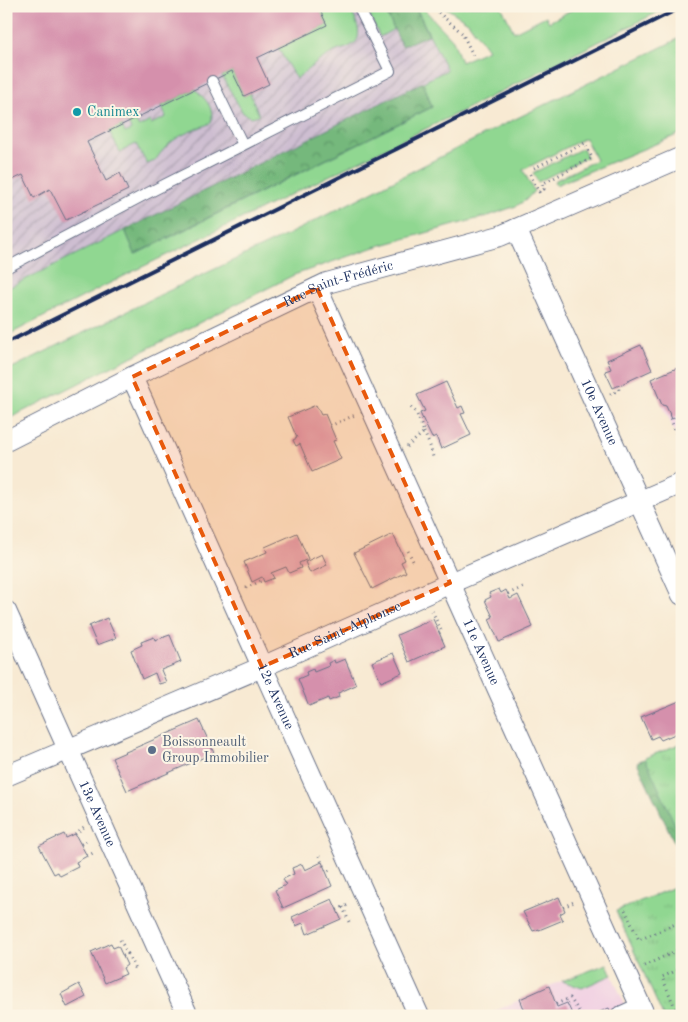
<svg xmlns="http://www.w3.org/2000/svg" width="688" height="1022" font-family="'Old Standard TT',serif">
	<defs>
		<pattern id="industrial-furrows" width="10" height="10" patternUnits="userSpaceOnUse" patternTransform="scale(1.25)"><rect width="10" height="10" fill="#cebed1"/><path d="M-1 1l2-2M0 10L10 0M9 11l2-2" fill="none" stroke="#a69bad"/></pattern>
		<pattern id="forest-crowns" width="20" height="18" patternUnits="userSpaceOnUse" patternTransform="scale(1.25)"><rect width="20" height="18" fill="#74b87b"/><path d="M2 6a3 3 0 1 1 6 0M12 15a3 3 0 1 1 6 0" fill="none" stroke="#5e9668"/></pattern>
		<pattern id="park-tufts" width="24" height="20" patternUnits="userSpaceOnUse" patternTransform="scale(1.25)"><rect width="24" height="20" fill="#90d791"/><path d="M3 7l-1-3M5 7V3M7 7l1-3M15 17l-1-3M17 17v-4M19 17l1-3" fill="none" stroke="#7cb97f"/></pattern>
	</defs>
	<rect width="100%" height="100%" fill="#fcf5e5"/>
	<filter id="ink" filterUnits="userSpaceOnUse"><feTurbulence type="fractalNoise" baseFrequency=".02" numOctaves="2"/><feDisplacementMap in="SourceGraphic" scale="10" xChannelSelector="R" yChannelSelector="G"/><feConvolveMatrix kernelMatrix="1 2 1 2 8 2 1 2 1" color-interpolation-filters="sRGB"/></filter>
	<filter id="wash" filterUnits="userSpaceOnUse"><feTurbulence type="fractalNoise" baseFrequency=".0096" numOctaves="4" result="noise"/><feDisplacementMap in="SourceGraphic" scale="20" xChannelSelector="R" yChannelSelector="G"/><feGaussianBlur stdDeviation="1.12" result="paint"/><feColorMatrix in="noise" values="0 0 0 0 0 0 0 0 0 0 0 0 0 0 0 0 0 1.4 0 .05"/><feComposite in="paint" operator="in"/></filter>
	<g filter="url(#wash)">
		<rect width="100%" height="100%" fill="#f8ead3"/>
		<!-- built -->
		<path fill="#f1d0e3" d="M682,366V448L651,379Z
			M607,964L630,1016H490L489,1014L549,986Z"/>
		<!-- industrial -->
		<path fill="url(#industrial-furrows)" d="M6,6H415L447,70L6,289Z"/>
		<!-- grass -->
		<path fill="#90d791" stroke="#568378" d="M318,6H349C354,17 366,37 352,45C347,49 340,49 334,52C320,59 307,70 296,79L278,48L327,25Z
			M365,6H383L394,29L380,37Z
			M415,6H421L453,40L461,62L488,50L468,22L443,6H501L514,32L546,16L549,22L579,6H670L458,113L134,271L6,336V289L125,230L136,254L432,107L423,82L447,70Z
			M682,37V133L556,185L554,181L596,160L585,138L523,170L534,191L526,200L516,206L491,215L375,247L294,275L6,420V371L162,294L289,234L501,126Z
			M232,71L244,96L250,93L259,115L251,117L243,113L222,76Z
			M195,89C205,99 215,107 211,123C185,134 171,136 155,161L147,164L136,144L120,152L109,131L122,125L125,133L131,130L128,122L134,119L139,127L150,121L151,124L166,117L162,106Z
			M583,148L587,157L538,182L533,173Z
			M607,964L612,975L582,988L562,981Z"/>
		<!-- forest -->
		<path fill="url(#forest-crowns)" stroke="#48746c" d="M383,6H415L429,35L402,46Z
			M423,82L432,107L135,254L125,230Z
			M682,743V859L637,762Z"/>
		<!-- park -->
		<path fill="url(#park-tufts)" stroke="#568378" d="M682,743V840L645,758Z
			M682,884V1016H663L616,911Z"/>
		<g id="blocks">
			<!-- building -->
			<path fill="#d590ac" d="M6,6H318L327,25L257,58L269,84L244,96L232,71L87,142L106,181L120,173L128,190L66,220L50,189L34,198L23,175L6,183Z
				M641,345L652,370L613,388L605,371L611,369L607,360Z
				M682,366V414L672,419L666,406L662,405L651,379Z
				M446,382L458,408L462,406L465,413L461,414L471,435L441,449L436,436L432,438L426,426L420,413L425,411L417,395Z
				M316,405L321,415L325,414L336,440L333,441L341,459L312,472L300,444L296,446L293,440L297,438L288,417Z
				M297,533L308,559L299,563L301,568L289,573L286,567L271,573L274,578L264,582L262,577L252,582L244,562L267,552L265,547Z
				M393,534L405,560L401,562L406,572L372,589L354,553Z
				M322,554L327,565L310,573L305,562Z
				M499,589L501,593L506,590L510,599L518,595L533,627L499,642L489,619L493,617L485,600L491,597L489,593Z
				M107,618L116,638L97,645L89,626Z
				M433,619L445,646L409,662L397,635Z
				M170,635L181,662L161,670L166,682L159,684L155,673L142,679L131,650L142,645L141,642L154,637L155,640Z
				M393,653L402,673L381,682L372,662Z
				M345,659L356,685L338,693L339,697L329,701L328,698L309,706L298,679L307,675L306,672L313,669L314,672L329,666L328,663L334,660L335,663Z
				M682,700V731L661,740L658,736L651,739L641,717Z
				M199,720L214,753L127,791L112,758Z
				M64,834L66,838L75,834L87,856L76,862L78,867L60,876L58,872L54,874L39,846Z
				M322,862L332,886L283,908L275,890L286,885L283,879L294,874L292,868L302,864L305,870Z
				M559,897L565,911L560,914L563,920L539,930V929L533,931L523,912Z
				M332,899L341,919L307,934L303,923L296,926L292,917Z
				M111,943L113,948L118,946L127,965L123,968L126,974L105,983L91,952Z
				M79,984L86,997L67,1007L61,994Z
				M549,986L557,1007L567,1003L573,1016H527L520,999Z
				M609,1008L612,1016H590Z"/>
		</g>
	</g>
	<g filter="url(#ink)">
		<use href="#blocks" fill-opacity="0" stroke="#687087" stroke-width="1"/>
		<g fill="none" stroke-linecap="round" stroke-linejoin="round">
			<!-- service casing -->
			<g stroke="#687087" stroke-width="12">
				<path id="service" d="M212,81L243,145
					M6,268L146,194L390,71L358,6
					M617,1013L639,1003"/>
			</g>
			<!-- minor casing -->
			<g stroke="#687087" stroke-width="22">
				<g id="minor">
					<path id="s1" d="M516,229L682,595"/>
					<path id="s2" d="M317,288L645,1016"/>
					<path id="s3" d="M132,377L419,1016"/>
					<path id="s4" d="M6,441L132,377L327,283L500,236L682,157"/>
					<path id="s5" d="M6,611L188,1016"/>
					<path id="s6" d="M6,776L262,667L464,577L682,483"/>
				</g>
			</g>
			<!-- path -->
			<path stroke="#687087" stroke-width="3" stroke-dasharray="1 4" stroke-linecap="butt" d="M431,6L462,33L473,55
				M534,168L585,143L592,158L542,184L544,189L539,192
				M530,174L541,196
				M610,394L619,390L618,386
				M670,415H669L676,433L682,431
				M681,415H682
				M330,426L355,415
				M424,432L430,446L433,457
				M407,447L424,432L416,412L408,405
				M408,551L414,563
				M246,588L263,580
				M508,594L524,587
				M432,611L442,632L439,633
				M75,834L84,827
				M81,844L89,840
				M87,856L95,852
				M319,856L326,872L332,869
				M343,907L349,922
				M563,907L574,902
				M337,910L348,905
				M625,910L639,940L682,921
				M120,940L128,954
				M123,956L128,954L135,970
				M644,966L682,948
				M682,968L662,977L676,1010L682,1007
				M556,1004L570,998L582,1016"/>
			<!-- service -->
			<use href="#service" stroke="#fff" stroke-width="10"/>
			<!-- minor -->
			<use href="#minor" stroke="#fff" stroke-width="20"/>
			<!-- rail -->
			<path stroke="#1b2f5e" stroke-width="4" d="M6,343L682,7"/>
		</g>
	</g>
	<!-- marked area -->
	<path fill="#e8590c" fill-opacity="0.2" stroke="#e8590c" stroke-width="4" stroke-dasharray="10 6" stroke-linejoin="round" d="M317,288L450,583L262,667L132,377Z"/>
	<!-- markers -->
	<circle fill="#0f9aa8" stroke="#fcf5e5" stroke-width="2" cx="77" cy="112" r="5"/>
	<circle fill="#5c6f8a" stroke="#fcf5e5" stroke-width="2" cx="152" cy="750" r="5"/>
	<g text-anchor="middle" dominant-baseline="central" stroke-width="4" stroke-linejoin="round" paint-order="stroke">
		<!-- culture labels -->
		<g font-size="14" fill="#0d838f" stroke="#fcf5e5" text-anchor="start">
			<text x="87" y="112">Canimex</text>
		</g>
		<!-- street labels -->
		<g font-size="14" fill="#1b2f5e" stroke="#fcf5e5">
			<text stroke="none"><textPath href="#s4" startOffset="368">Rue Saint-Frédéric</textPath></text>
			<text stroke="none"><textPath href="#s1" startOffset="201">10e Avenue</textPath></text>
			<text stroke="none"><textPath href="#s6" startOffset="369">Rue Saint-Alphonse</textPath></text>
			<text stroke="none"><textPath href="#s2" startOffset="399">11e Avenue</textPath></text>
			<text stroke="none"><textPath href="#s3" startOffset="350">12e Avenue</textPath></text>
			<text stroke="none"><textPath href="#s5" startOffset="222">13e Avenue</textPath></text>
		</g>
		<!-- service labels -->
		<g font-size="14" fill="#4e5e75" stroke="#fcf5e5" text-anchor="start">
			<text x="162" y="742">Boissonneault<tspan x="162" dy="16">Group Immobilier</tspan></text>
		</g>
	</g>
	<!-- margin -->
	<rect width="688" height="1022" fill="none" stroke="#fcf5e5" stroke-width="25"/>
</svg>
